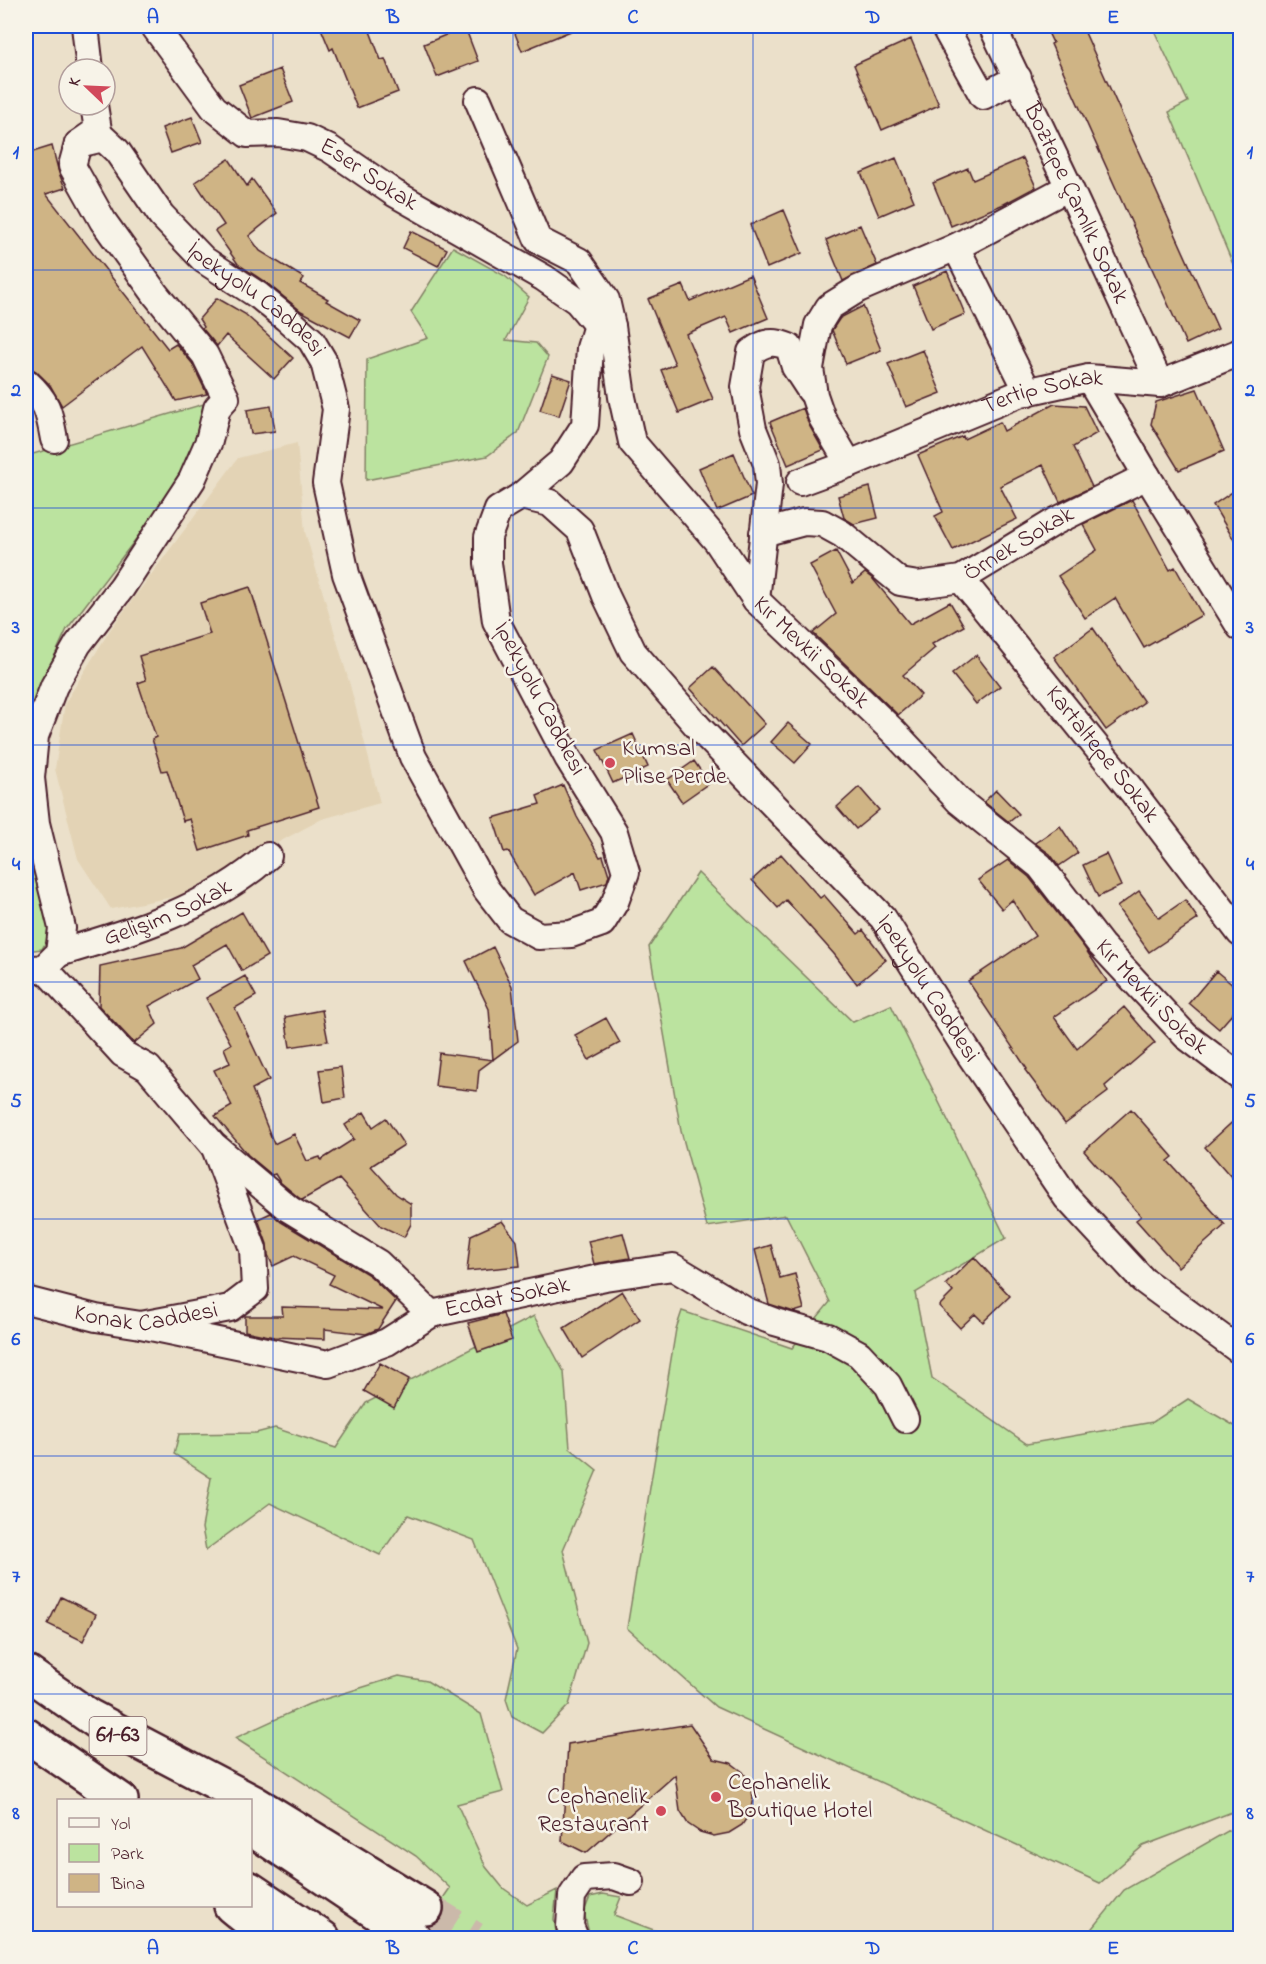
<svg xmlns="http://www.w3.org/2000/svg" width="1266" height="1964" font-family="'Indie Flower',sans-serif">
	<rect width="100%" height="100%" fill="#ebe0ca"/>
	<filter id="ink" filterUnits="userSpaceOnUse"><feTurbulence type="fractalNoise" baseFrequency=".0167" numOctaves="2"/><feDisplacementMap in="SourceGraphic" scale="12" xChannelSelector="R" yChannelSelector="G"/><feConvolveMatrix kernelMatrix="1 2 1 2 8 2 1 2 1" color-interpolation-filters="sRGB"/></filter>
	<g filter="url(#ink)">
		<!-- built -->
		<path fill="#e3d3b5" d="M297,443L305,532L350,685L380,803L322,819L178,896L111,909L78,859L55,769L65,703L110,630L238,458Z"/>
		<!-- green -->
		<path fill="#bbe39f" stroke="#828165" stroke-width="1.5" d="M1152,26H1240V281L1169,112L1188,102Z
			M453,247L505,276L529,297L506,340L536,343L548,357L518,433L487,456L366,480L367,359L428,338L411,312Z
			M207,403L200,443L162,505L67,629L27,716L26,728V456Z
			M26,834L29,861L54,929L42,949L26,951Z
			M698,873L853,1022L891,1005L1006,1238L915,1293L932,1378L1027,1444L1153,1422L1188,1399L1240,1429V1809L1143,1846L1100,1883L716,1707L627,1628L676,1329L682,1311L792,1348L830,1302L786,1215L707,1227L681,1131L649,947Z
			M534,1316L564,1372L570,1448L597,1470L563,1550L587,1643L569,1705L542,1733L512,1717L506,1699L517,1649L474,1540L408,1515L380,1555L270,1503L206,1550L202,1528L211,1478L174,1454L179,1434L256,1433L275,1428L336,1448L366,1403Z
			M399,1676L427,1681L481,1714L503,1792L457,1804L486,1867L503,1888L527,1905L557,1890L554,1919L557,1938H450L426,1923L450,1888L416,1856L235,1738L309,1704Z
			M1240,1824V1938H1085L1124,1890Z
			M603,1894L621,1897L614,1915L675,1938H590L584,1912L590,1897Z"/>
		<!-- building -->
		<path fill="#cfb485" stroke="#4a1f2b" stroke-width="1.5" d="M320,26H368L381,60L385,59L398,92L357,108L333,48L330,50Z
			M512,26H583L522,51Z
			M1045,26H1082L1218,329L1186,344L1051,44L1053,43Z
			M465,27L478,61L437,77L424,44Z
			M911,39L939,105L882,130L854,65Z
			M280,69L293,102L252,118L239,85Z
			M192,117L202,142L171,153L162,128Z
			M52,146L59,173L65,188L46,194L168,349L176,344L192,363L207,394L176,401L142,346L62,406L50,385L36,371L28,367L26,364V154Z
			M896,158L914,201L879,216L861,173Z
			M1023,158L1036,187L1004,204L951,226L933,183L968,168L973,180Z
			M229,159L247,186L252,179L277,213L249,236L260,251L304,278L300,283L328,299L326,301L360,320L350,337L301,311L268,284L238,264L215,231L224,225L195,182Z
			M784,210L802,253L767,268L750,225Z
			M860,225L877,265L843,281L826,240Z
			M411,231L447,249L438,266L403,248Z
			M947,271L965,314L931,329L913,286Z
			M750,275L768,318L733,333L726,317L686,334L713,399L679,413L661,370L675,364L648,299L683,285L690,301Z
			M217,298L245,314L293,358L274,379L226,335L217,346L202,328L204,327L199,319Z
			M863,306L881,350L846,364L832,330L840,318Z
			M923,350L941,393L906,407L888,364Z
			M552,374L571,380L559,416L540,410Z
			M1197,389L1224,451L1179,470L1151,424L1156,402Z
			M1054,404L1084,406L1097,433L1073,447L1092,487L1060,502L1043,465L1000,486L1017,519L953,550L935,516L943,512L918,455L963,436L964,439L1000,422L1004,431Z
			M271,406L275,431L251,434L247,410Z
			M803,408L809,425L823,450L788,465L770,422Z
			M734,453L752,496L717,511L699,468Z
			M870,487L878,518L854,524L844,518L838,496Z
			M1240,487V550L1213,505Z
			M1132,500L1170,570L1175,567L1202,615L1144,648L1115,598L1085,618L1058,576L1097,550L1083,524Z
			M836,551L853,583L865,573L873,579L910,624L950,602L964,626L932,644L935,648L903,675L921,695L898,715L813,633L836,614L810,565Z
			M250,587L319,807L247,830L248,835L200,851L190,819L183,821L167,770L162,771L152,739L156,737L138,683L146,680L139,656L210,634L200,603Z
			M1093,628L1144,702L1106,730L1054,657Z
			M976,655L1000,686L976,704L952,674Z
			M713,667L765,724L741,746L690,688Z
			M788,723L812,744L795,763L771,742Z
			M633,734L648,767L613,783L597,750Z
			M694,761L709,783L682,802L667,780Z
			M563,785L577,817L600,857L603,856L609,875L607,882L581,890L575,872L534,895L508,851L504,852L493,818L540,804L537,796Z
			M859,787L879,810L856,829L837,807Z
			M996,790L1019,814L1009,822L984,802Z
			M1060,826L1078,853L1059,866L1050,854L1035,843Z
			M781,854L820,898L824,895L858,934L863,930L886,960L857,984L834,954L786,900L778,908L752,880Z
			M1106,854L1121,886L1098,897L1083,865Z
			M1008,860L1029,877L1084,947L1107,981L1054,1017L1077,1049L1124,1007L1155,1043L1105,1086L1108,1092L1065,1124L1025,1070L1027,1069L968,981L1035,936L1012,900L1002,909L978,880Z
			M1139,891L1159,918L1185,900L1198,919L1149,952L1117,907Z
			M242,912L267,956L242,971L227,944L191,965L198,979L149,1006L157,1024L134,1043L99,1006L100,966L181,948Z
			M493,947L512,986L518,1041L479,1070L477,1091L435,1086L439,1053L493,1060L489,1009L466,961Z
			M1216,971L1240,991V1005L1219,1029L1189,1003Z
			M245,976L256,996L235,1008L269,1080L252,1089L274,1144L294,1134L307,1161L320,1157L321,1160L354,1139L345,1125L364,1112L373,1127L386,1118L404,1145L371,1166L396,1194L411,1204V1224L404,1237L381,1226L339,1179L302,1200L298,1197L280,1182L275,1174L272,1175L248,1155L215,1116L232,1106L214,1070L230,1063L224,1048L231,1044L206,998Z
			M322,1010L328,1041L290,1047L285,1017Z
			M606,1018L620,1043L589,1060L575,1035Z
			M341,1067L345,1098L324,1102L319,1070Z
			M1131,1109L1173,1157L1168,1161L1225,1225L1178,1267L1136,1220L1141,1216L1084,1151Z
			M1240,1115V1170L1232,1178L1205,1147Z
			M271,1213L281,1222L369,1275L396,1301L378,1329L366,1334L325,1329V1339L274,1337L245,1331V1316H283L282,1307L383,1310L329,1284L334,1275L294,1256L273,1266L268,1255L267,1244L258,1219Z
			M502,1221L517,1241L520,1266L467,1271L471,1235Z
			M623,1233L630,1258L594,1264L588,1241Z
			M771,1245L780,1278L795,1274L804,1309L794,1312L769,1304L755,1250Z
			M974,1257L1010,1296L983,1322L975,1314L960,1328L939,1306L953,1292L946,1284Z
			M622,1291L640,1319L582,1358L564,1328Z
			M503,1314L512,1340L478,1352L468,1323Z
			M380,1363L409,1379L394,1408L364,1391Z
			M61,1597L96,1614L83,1641L48,1624Z
			M690,1724L714,1759L731,1763L743,1772L751,1784L753,1798L750,1813L742,1825L729,1833L714,1836L700,1832L688,1824L680,1811L675,1775L586,1853L562,1841L568,1744Z"/>
		<g fill="none" stroke-linecap="round" stroke-linejoin="round">
			<!-- major-tunnel -->
			<path stroke="#cbb9aa" stroke-width="33" stroke-dasharray="33 16" stroke-linecap="butt" d="M426,1908L474,1938"/>
			<!-- minor casing -->
			<g stroke="#4a1f2b" stroke-width="30">
				<g id="minor">
					<path d="M85,26L90,69"/>
					<path id="s1" d="M154,26L214,108L247,134L278,133L307,138L330,149L394,193L544,278L577,301L597,325"/>
					<path d="M944,26L983,96L1018,78"/>
					<path id="s2" d="M992,26L1069,187L1160,384"/>
					<path d="M478,100L538,240L579,261L606,300L612,326"/>
					<path id="s3" d="M78,144L103,138L117,151L161,215L204,260L259,296L286,318L311,340L324,362L336,409L326,483L346,574L413,757L486,889L510,920L539,936L571,934L602,923L615,902L626,872L614,832L568,758L496,621L488,563V537L498,510L521,496L550,503L580,530L606,596L633,652L699,728L883,918L966,1049L1067,1198L1143,1280L1240,1351"/>
					<path d="M956,247L1028,392"/>
					<path d="M1089,378L1147,476L1240,627"/>
					<path d="M26,382C47,401 49,411 54,439"/>
					<path d="M849,464L822,418L814,395L810,368L818,325L829,307L858,289L956,247L1069,187"/>
					<path id="s4" d="M800,482L849,464L1021,393L1089,378L1160,384L1240,352"/>
					<path id="s5" d="M521,496L561,462L585,425L590,348L597,325L612,326L622,397L632,442L717,541L756,600L894,732L959,801L1040,866L1101,945L1186,1036L1240,1077"/>
					<path id="s6" d="M763,533L804,522L822,523L842,534L900,582L918,585L961,579L1056,521L1147,476"/>
					<path id="s7" d="M961,579L1132,791L1240,933"/>
					<path d="M756,600L769,484L767,464L753,429L745,387L751,352C765,342 773,340 789,347L795,367L810,390"/>
					<path id="s8" d="M59,953C132,932 210,908 268,856"/>
					<path d="M44,968L123,1054L148,1068L213,1145L289,1209L378,1263L431,1314"/>
					<path d="M26,970L44,968L59,953L62,928L36,823L31,778L35,736L54,686L78,644L122,587L192,480L209,441L217,408L226,398L205,355L156,295L103,221L72,166L78,144L98,130L94,105"/>
					<path id="s9" d="M26,1300L96,1318L141,1325L230,1308L255,1289L253,1249L215,1148"/>
					<path id="s10" d="M141,1325L328,1364L387,1342L431,1314L605,1277L673,1267L746,1311L775,1322L828,1337L859,1354L888,1385L905,1419"/>
					<path d="M575,1938L570,1926L572,1896L584,1878L614,1876L631,1882"/>
				</g>
			</g>
			<!-- major casing -->
			<g stroke="#4a1f2b" stroke-width="38">
				<path id="major" d="M26,1672L106,1728
					M89,1716L253,1802L426,1908
					M26,1735L121,1800
					M250,1828L414,1938
					M250,1889L323,1938
					M231,1906L270,1938"/>
			</g>
			<!-- minor -->
			<use href="#minor" stroke="#f7f3e8" stroke-width="26"/>
			<!-- major -->
			<use href="#major" stroke="#f7f3e8" stroke-width="33"/>
		</g>
	</g>
	<!-- grid -->
	<path fill="none" stroke="#1d4ed8" stroke-width="1.5" stroke-opacity="0.55" d="M273,26V1938M513,26V1938M753,26V1938M993,26V1938M26,270H1240M26,508H1240M26,745H1240M26,982H1240M26,1219H1240M26,1456H1240M26,1694H1240"/>
	<!-- markers -->
	<g fill="#d1495b" stroke="#f7f3e8" stroke-width="2">
		<circle cx="610" cy="763" r="6"/>
		<circle cx="716" cy="1797" r="6"/>
		<circle cx="661" cy="1811" r="6"/>
	</g>
	<g text-anchor="middle" dominant-baseline="central" stroke-width="5" stroke-linejoin="round" paint-order="stroke">
		<!-- shield labels -->
		<rect fill="#f7f3e8" stroke="#7e5f64" stroke-width="1.5" x="89.5" y="1717" width="57" height="38" rx="4.5"/>
		<g font-size="22" font-weight="bold" fill="#4a1f2b">
			<text x="118" y="1736">61-63</text>
		</g>
		<!-- street labels -->
		<g font-size="24" fill="#4a1f2b" stroke="#f7f3e8">
			<text stroke="none"><textPath href="#s1" startOffset="276">Eser Sokak</textPath></text>
			<text stroke="none"><textPath href="#s2" startOffset="196">Boztepe Çamlık Sokak</textPath></text>
			<text stroke="none"><textPath href="#s3" startOffset="250">İpekyolu Caddesi</textPath></text>
			<text stroke="none"><textPath href="#s4" startOffset="260">Tertip Sokak</textPath></text>
			<text stroke="none"><textPath href="#s6" startOffset="288">Örnek Sokak</textPath></text>
			<text stroke="none"><textPath href="#s5" startOffset="608">Kır Mevkii Sokak</textPath></text>
			<text transform="translate(539 699) rotate(62)">İpekyolu Caddesi</text>
			<text stroke="none"><textPath href="#s7" startOffset="225">Kartaltepe Sokak</textPath></text>
			<text stroke="none"><textPath href="#s8" startOffset="116">Gelişim Sokak</textPath></text>
			<text stroke="none"><textPath href="#s3" startOffset="2176">İpekyolu Caddesi</textPath></text>
			<text stroke="none"><textPath href="#s5" startOffset="1094">Kır Mevkii Sokak</textPath></text>
			<text stroke="none"><textPath href="#s10" startOffset="384">Ecdat Sokak</textPath></text>
			<text stroke="none"><textPath href="#s9" startOffset="123">Konak Caddesi</textPath></text>
		</g>
		<!-- poi labels -->
		<g font-size="24" fill="#4a1f2b" stroke="#f7f3e8" text-anchor="start">
			<text x="622" y="749">Kumsal<tspan x="622" dy="28">Plise Perde</tspan></text>
			<text x="728" y="1783">Cephanelik<tspan x="728" dy="28">Boutique Hotel</tspan></text>
			<text x="649" y="1797" text-anchor="end">Cephanelik<tspan x="649" dy="28">Restaurant</tspan></text>
		</g>
	</g>
	<!-- margin -->
	<rect width="1266" height="1964" fill="none" stroke="#f7f3e8" stroke-width="66"/>
	<!-- legend -->
	<rect x="57" y="1799" width="195" height="108" fill="#f7f3e8" stroke="#b29e9c" stroke-width="1.5"/>
	<rect x="69" y="1818" width="30" height="9" fill="#f7f3e8" stroke="#b29e9c" stroke-width="1.5"/>
	<text x="111" y="1829" font-size="18" fill="#4a1f2b">Yol</text>
	<rect x="69" y="1844" width="30" height="18" fill="#bbe39f" stroke="#b29e9c" stroke-width="1.5"/>
	<text x="111" y="1859" font-size="18" fill="#4a1f2b">Park</text>
	<rect x="69" y="1874" width="30" height="18" fill="#cfb485" stroke="#b29e9c" stroke-width="1.5"/>
	<text x="111" y="1889" font-size="18" fill="#4a1f2b">Bina</text>
	<!-- north arrow -->
	<g transform="translate(87 87) rotate(293)"><circle r="28" fill="#f7f3e8" stroke="#b29e9c" stroke-width="1.5"/>
	<path d="M0-4.5L10 22L0 15L-10 22Z" fill="#d1495b"/>
	<text y="-9" font-size="16" font-weight="bold" text-anchor="middle" fill="#4a1f2b">K</text>
	</g>
	<rect x="33" y="33" width="1200" height="1898" fill="none" stroke="#1d4ed8" stroke-width="2"/>
	<g font-size="20" text-anchor="middle" font-weight="bold" fill="#1d4ed8">
		<text x="153" y="23">A</text>
		<text x="393" y="23">B</text>
		<text x="633" y="23">C</text>
		<text x="873" y="23">D</text>
		<text x="1113" y="23">E</text>
		<text x="16" y="158">1</text>
		<text x="1250" y="158">1</text>
		<text x="16" y="396">2</text>
		<text x="1250" y="396">2</text>
		<text x="16" y="633">3</text>
		<text x="1250" y="633">3</text>
		<text x="16" y="870">4</text>
		<text x="1250" y="870">4</text>
		<text x="16" y="1107">5</text>
		<text x="1250" y="1107">5</text>
		<text x="16" y="1345">6</text>
		<text x="1250" y="1345">6</text>
		<text x="16" y="1582">7</text>
		<text x="1250" y="1582">7</text>
		<text x="16" y="1819">8</text>
		<text x="1250" y="1819">8</text>
		<text x="153" y="1954">A</text>
		<text x="393" y="1954">B</text>
		<text x="633" y="1954">C</text>
		<text x="873" y="1954">D</text>
		<text x="1113" y="1954">E</text>
	</g>
</svg>
